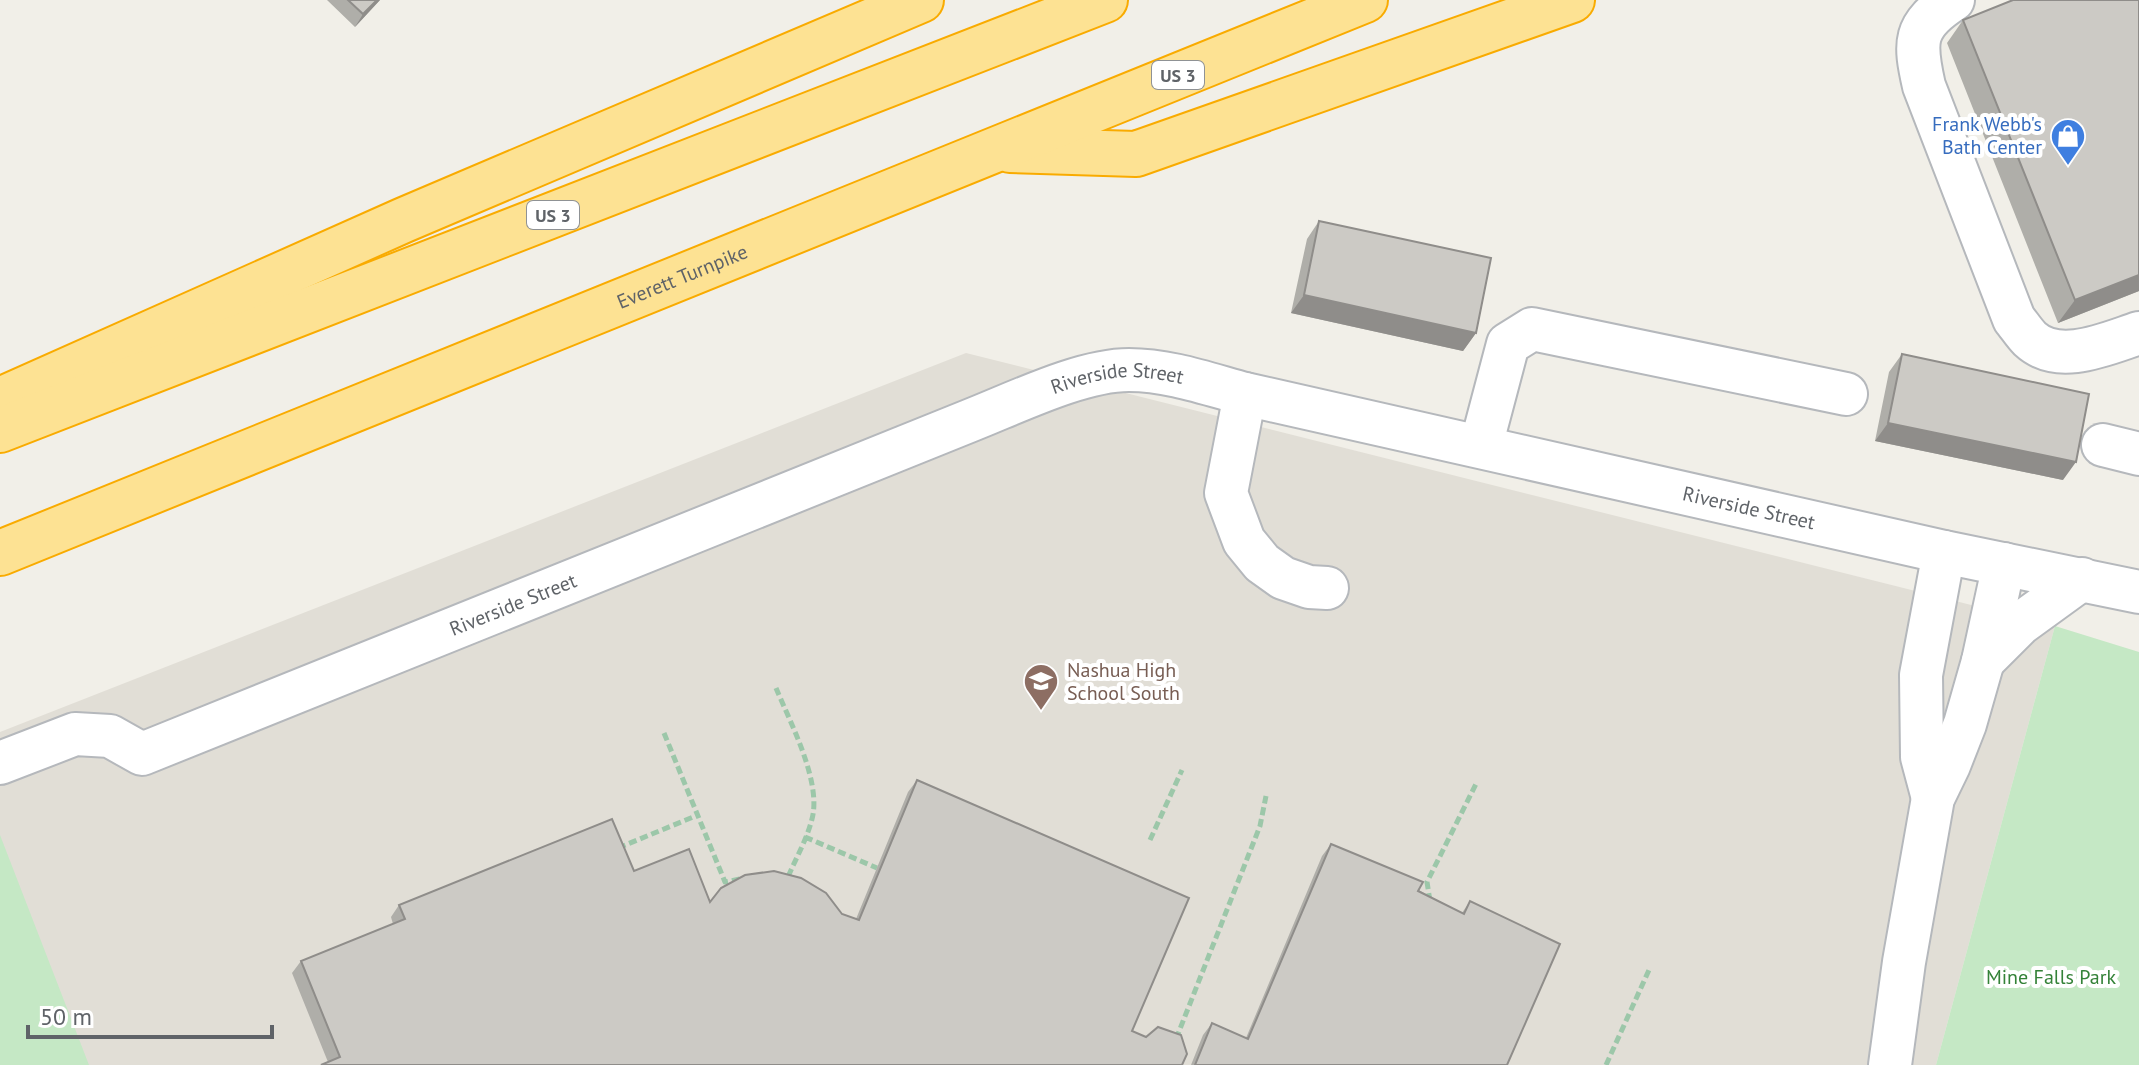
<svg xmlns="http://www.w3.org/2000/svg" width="2139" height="1065" font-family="'PT Sans',sans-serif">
	<rect width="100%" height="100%" fill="#f1efe8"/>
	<!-- education -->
	<path fill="#e1ded6" d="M966,353L2055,626L1936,1065H0V732Z"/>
	<!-- green -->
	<path fill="#c5e8c5" d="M2055,626L2139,652V1065H1936Z
		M0,835L89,1065H0Z"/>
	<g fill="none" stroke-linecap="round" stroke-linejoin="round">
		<!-- minor casing -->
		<g stroke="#b5b8bc" stroke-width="46">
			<g id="minor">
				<path d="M1953,0C1913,26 1914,42 1924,86L2014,319C2019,325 2024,333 2030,339C2059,366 2108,343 2139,333"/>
				<path d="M1245,394L1226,493L1244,541L1262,563L1283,578L1309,587L1327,588"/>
				<path d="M2103,445L2139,454"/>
				<path d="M1481,446L1508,344L1532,329L1846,394"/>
				<path d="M1983,661L2020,624L2082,579"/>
				<path id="s1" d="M0,763L75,734L110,736L142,754L969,421C1015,403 1081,370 1129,370C1169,370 1208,384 1245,394L1944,552L2139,592"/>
				<path d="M1933,798L1922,757L1921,675L1944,552"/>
				<path d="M1890,1065L1904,962L1933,798L1949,765L1965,724L1983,661L2004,564"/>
			</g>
		</g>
		<!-- highway casing -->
		<g stroke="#f9ab00" stroke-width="48">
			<g id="highway">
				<path d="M1010,150L1136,154L1572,0"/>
				<path d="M0,400L404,220L921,0"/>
				<path d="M0,430L1105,0"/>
				<path id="s2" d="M0,553L1365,0"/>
			</g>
		</g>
		<!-- path -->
		<path stroke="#9cc7a9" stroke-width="5" stroke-dasharray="8 4" stroke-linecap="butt" d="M776,688C790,722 822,782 812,819C807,839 796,858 788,877H785
			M664,733L725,882L740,879
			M805,837L877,868
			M1150,840L1182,770
			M618,848L698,815
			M1430,901L1427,882L1477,782
			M1176,1039L1260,826L1266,796
			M1606,1065L1649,970"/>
		<!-- minor -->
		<use href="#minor" stroke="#fff" stroke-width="42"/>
		<!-- highway -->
		<use href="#highway" stroke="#fde293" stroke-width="44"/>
	</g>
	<!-- wall -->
	<path fill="#afaea9" d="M327,0H380L355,27Z
		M2139,0V291L2058,323L1947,43L1963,20Z
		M1319,221L1476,333L1463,351L1291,313L1307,239Z
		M1902,354L2063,480L1875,441L1889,372Z
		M917,780L1189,898L1132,1031L1146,1037L1158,1027L1181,1035L1187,1054L1182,1065H321L328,1062L292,973L301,961L393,924L391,917L399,905L612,819L634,871L689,849L710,902L721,888L745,875L774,871L801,878L826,893L842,914L856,919L908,792Z
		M1331,844L1462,913L1470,901L1507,1065H1191L1203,1035L1212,1023L1246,1038L1322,856Z"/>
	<!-- shaded-wall -->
	<path fill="#8f8d8a" d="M377,0H380L355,27L363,14Z
		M2139,275V291L2058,323L2075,300Z
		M1304,295L1476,333L1463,351L1291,313Z
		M1888,423L2076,462L2063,480L1875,441Z"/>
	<!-- building -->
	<path fill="#cccac5" stroke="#8f8d8a" stroke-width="2" d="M348,0H377L363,14Z
		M2013,0H2139V275L2075,300L1963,20Z
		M1319,221L1491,258L1476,333L1304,295Z
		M1902,354L2089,394L2076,462L1888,423Z
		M917,780L1189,898L1132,1031L1146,1037L1158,1027L1181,1035L1187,1054L1182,1065H321L340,1057L301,961L405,919L399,905L612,819L634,871L689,849L710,902L721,888L745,875L774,871L801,878L826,893L842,914L859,920Z
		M1331,844L1423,882L1418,891L1464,914L1470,901L1560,944L1507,1065H1195L1212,1023L1248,1039Z"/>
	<!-- icons -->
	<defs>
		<g id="shop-pin" transform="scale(1.8)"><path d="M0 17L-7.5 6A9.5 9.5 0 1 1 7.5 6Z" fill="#3f7fe0" stroke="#fff"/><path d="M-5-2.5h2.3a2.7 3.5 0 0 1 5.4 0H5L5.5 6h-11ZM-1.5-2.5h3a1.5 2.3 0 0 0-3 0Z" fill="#fff"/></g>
		<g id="school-pin" transform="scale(1.8)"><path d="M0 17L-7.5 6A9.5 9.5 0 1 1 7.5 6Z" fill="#8d6e63" stroke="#fff"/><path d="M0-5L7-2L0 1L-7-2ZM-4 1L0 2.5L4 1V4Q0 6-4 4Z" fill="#fff"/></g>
	</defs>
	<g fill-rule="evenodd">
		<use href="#shop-pin" x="2068" y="136"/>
		<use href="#school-pin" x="1041" y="681"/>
	</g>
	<g text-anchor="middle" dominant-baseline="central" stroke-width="8" stroke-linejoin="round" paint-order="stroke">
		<!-- shield labels -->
		<g fill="#fff" stroke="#8f9295" stroke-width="2">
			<rect x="1152" y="61" width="52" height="28" rx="6"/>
			<rect x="527" y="201" width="52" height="28" rx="6"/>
		</g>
		<g font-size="18" font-weight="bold" fill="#5f6368">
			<text x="1178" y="75">US 3</text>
			<text x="553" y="215">US 3</text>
		</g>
		<!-- shop labels -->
		<g font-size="20" fill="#366cbe" stroke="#fff" text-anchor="end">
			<text x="2042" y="124">Frank Webb's<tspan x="2042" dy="23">Bath Center</tspan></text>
		</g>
		<!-- street labels -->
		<g font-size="20" fill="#5f6368" stroke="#fff">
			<text stroke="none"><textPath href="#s2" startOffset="736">Everett Turnpike</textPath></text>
			<text stroke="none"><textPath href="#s1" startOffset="1200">Riverside Street</textPath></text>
			<text stroke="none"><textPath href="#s1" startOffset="1848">Riverside Street</textPath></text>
			<text stroke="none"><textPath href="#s1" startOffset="552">Riverside Street</textPath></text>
		</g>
		<!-- education labels -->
		<g font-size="20" fill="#785e54" stroke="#fff" text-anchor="start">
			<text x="1067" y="670">Nashua High<tspan x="1067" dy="23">School South</tspan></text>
		</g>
		<!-- park labels -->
		<g font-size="20" fill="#348238" stroke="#fff">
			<text x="2051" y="977">Mine Falls Park</text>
		</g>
	</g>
	<!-- scale -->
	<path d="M28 1025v12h244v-12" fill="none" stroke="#5f6368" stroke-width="4"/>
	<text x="40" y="1025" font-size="24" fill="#5f6368" stroke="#ffffff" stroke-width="6" paint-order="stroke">50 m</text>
</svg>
